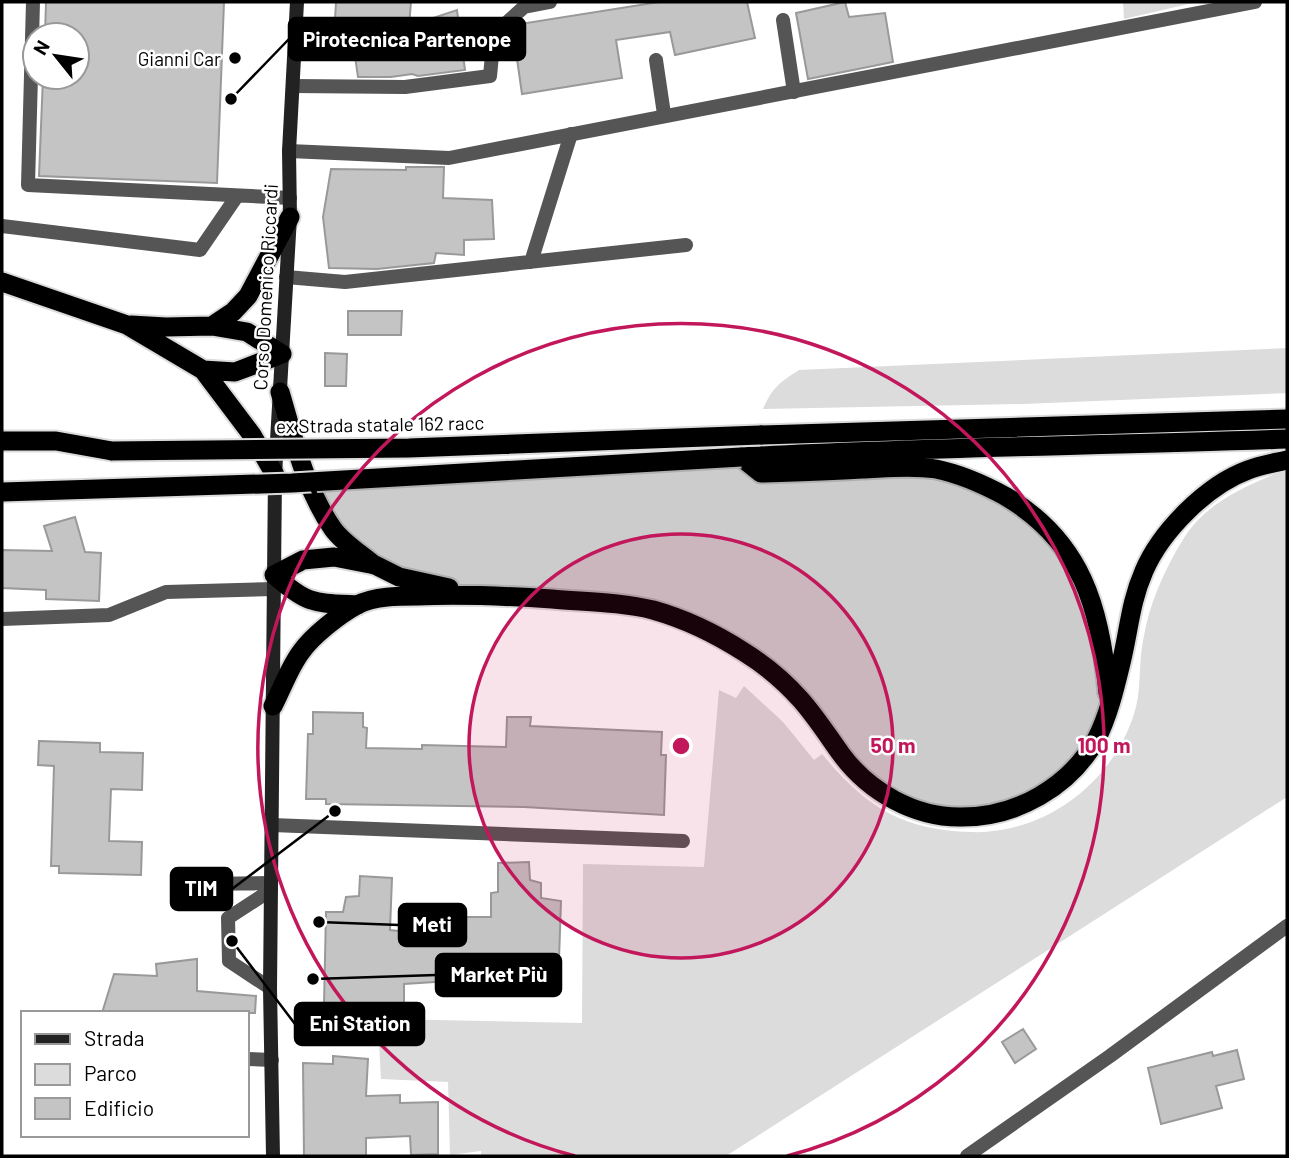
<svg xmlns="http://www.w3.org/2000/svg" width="1289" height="1158" font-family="Barlow,sans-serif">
	<rect width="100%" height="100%" fill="#fff"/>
	<!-- green -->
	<path fill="#dcdcdc" d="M1123,2H1197L1124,19Z
		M1287,348V393L1023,404L763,409C772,388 780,382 799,370Z
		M1287,469V797L726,1156H481V1151L450,1155L448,1082L381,1079L379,1043L333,1041L334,1018L582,1023L583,864L704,867L719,690L736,698L744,686L783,722L814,760L822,754C865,806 901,830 970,832C1043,835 1112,784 1134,714C1142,690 1138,666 1143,641C1149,604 1164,570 1184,538C1207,501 1249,485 1287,469Z"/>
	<!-- building -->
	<path fill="#c4c4c4" stroke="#999" stroke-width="2" d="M46,2H224L217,183L39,176L43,77H77V35H45Z
		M336,2H411L409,26L457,10L465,70L418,76L412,74L391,77H358L351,29L334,38Z
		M659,2H747L755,38L675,55L670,32L616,40L622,78L522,94L516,52L523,51L520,24Z
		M845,2L849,17L885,13L893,62L808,79L796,13Z
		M406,167H444L443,198L492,200L494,239L464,240V255L436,253L434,263L377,269L329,268L323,217L331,169L406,170Z
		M348,311H402L401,335H348Z
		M325,353L347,354L346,386H325Z
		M75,517L85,552L101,553L99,601L46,599V590L2,588V550L52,551L44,526Z
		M313,712L363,713V727L367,728L366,748L422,749V745L506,747L507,717H531L530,726L662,732L661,755H666L664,815L524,807L326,804V799H306L308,734H313Z
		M39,741L100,743V752L143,753L142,790L111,789L109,841L142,842L141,875L59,873V866H51L54,766L38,765Z
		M529,862L530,880L541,883V898L561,901L558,989L483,987L481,979L404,984V1009L324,1005L326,912H343L346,897L359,896L360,876L392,878L390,930L434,935V923L465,924V917H491V893L498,892V863Z
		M197,959V991L256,996L255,1013H102L114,974L157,976L156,964Z
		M1023,1029L1036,1049L1015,1063L1002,1042Z
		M1237,1050L1244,1079L1216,1086L1222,1108L1161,1124L1148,1068L1212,1052L1213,1056Z
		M333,1056L368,1059L366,1096L400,1095V1103L438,1102V1154L411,1155L410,1136L366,1138V1156H304L303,1063L333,1064Z"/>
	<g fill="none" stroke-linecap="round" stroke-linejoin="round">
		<!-- trunk casing -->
		<g stroke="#dbdbdb" stroke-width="23">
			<path id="trunk" d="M2,282L127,325L203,370L235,372L282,354
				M131,325L166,327L212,326L247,332L282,354
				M212,326L233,312L248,296L290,217
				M203,370L252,435L275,475
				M280,392C294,439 305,489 333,529C343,543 361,554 374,565
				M760,435L1287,419
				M2,441H56L112,451
				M741,457C923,447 1105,446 1287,439
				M741,457L761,473C794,472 828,471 862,469C886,468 912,465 936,469C960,474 983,484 1005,496C1082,541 1101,609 1108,693
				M358,605C314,603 308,605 274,575L303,560L334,557L375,565L399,577L449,588
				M273,706C282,689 289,668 301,652C312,636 340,614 357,605C375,596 399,596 417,596C463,594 507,596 552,599C586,602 620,602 653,610C685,619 716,634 744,652C765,665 785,682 801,700C816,717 828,736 841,754C869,792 915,818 962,817C1017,817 1069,787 1096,740C1108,717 1115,688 1121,663C1129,631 1130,603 1144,571C1161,531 1207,485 1248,470C1261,465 1274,463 1287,460"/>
		</g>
		<!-- service -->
		<path stroke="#555" stroke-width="14" d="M33,2L28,185L290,198
			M783,20L794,92
			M656,60L664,114
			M2,226L200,250L237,196
			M531,262L571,134
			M286,277L345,282L686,245
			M2,619L109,615L166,592L274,589
			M207,884L271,883
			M270,988L229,961L228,918L271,890
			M247,1059L272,1060"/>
		<!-- minor -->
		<path stroke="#555" stroke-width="14" d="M293,86L405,87L490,76L494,34L524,7L550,2
			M289,151L449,158L1255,2
			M272,825L683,841
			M967,1156L1110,1056L1287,926"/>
		<!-- secondary -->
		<path stroke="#222" stroke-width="14" d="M273,1156L270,988L275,475L290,217L289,151L297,2"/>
		<!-- trunk -->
		<use href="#trunk" stroke="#000" stroke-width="19"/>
		<!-- trunk-bridge casing -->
		<g stroke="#dbdbdb" stroke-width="23" stroke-linecap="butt">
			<path id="trunk-bridge" d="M112,451L409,448L760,435
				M2,492L292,483L741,457"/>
		</g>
		<!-- trunk-bridge -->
		<use href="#trunk-bridge" stroke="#000" stroke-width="19"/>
	</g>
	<!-- marked area -->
	<path fill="#000" fill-opacity="0.2" stroke="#000" stroke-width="5" stroke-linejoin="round" d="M741,457L761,473L934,469L992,489L1035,516L1083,577L1105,653L1109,704L1097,738L1075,770L1018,808L991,815L929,814L900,804L867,783L799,697L720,637L625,605L474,594L399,577L375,565L334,531L309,482Z"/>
	<!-- distance rings -->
	<circle cx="681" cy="746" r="212" fill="#c2185b" fill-opacity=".12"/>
	<g fill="none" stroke="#c2185b" stroke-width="3.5">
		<circle cx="681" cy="746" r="212"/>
		<path d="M575 1156A423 423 0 1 1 787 1156"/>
	</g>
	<!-- markers -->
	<circle fill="#000" stroke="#fff" stroke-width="2.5" cx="235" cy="58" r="7"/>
	<g text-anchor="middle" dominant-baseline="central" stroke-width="5" stroke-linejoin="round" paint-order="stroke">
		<!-- poi labels -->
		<g font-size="19" fill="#000" stroke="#fff" text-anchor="end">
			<text x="221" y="58">Gianni Car</text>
		</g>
		<!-- street labels -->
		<g font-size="19" fill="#000" stroke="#fff">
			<text transform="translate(265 287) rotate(-87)">Corso Domenico Riccardi</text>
			<text transform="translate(380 424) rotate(-1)">ex Strada statale 162 racc</text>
		</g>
	</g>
	<circle cx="681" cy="746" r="10" fill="#c2185b" stroke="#fff" stroke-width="3.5"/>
	<g font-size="21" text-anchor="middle" font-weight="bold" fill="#c2185b" stroke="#fff" stroke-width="5" stroke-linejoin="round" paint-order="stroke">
		<text x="893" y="753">50 m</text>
		<text x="1104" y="753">100 m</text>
	</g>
	<!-- callouts -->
	<path fill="none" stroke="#000" stroke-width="2.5" d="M231 99L289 39M335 811L232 889M319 922L399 925M313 979L436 975M232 941L295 1024"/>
	<g fill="#000" stroke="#fff" stroke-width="2.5">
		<circle cx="231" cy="99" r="7"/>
		<circle cx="335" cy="811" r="7"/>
		<circle cx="319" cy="922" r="7"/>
		<circle cx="313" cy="979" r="7"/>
		<circle cx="232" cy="941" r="7"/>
	</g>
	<g fill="#000" stroke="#000" stroke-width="2.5">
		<rect x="289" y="18" width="236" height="42" rx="7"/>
		<rect x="171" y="868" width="61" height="42" rx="7"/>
		<rect x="399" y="904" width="67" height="42" rx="7"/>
		<rect x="436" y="954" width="125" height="42" rx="7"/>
		<rect x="295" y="1003" width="129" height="42" rx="7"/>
	</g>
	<g font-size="21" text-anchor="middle" font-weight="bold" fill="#fff">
		<text x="407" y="47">Pirotecnica Partenope</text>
		<text x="201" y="896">TIM</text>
		<text x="432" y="932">Meti</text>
		<text x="499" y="982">Market Più</text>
		<text x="360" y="1031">Eni Station</text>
	</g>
	<!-- border -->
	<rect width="1289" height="1158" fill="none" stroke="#000000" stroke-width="7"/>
	<!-- legend -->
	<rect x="21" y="1011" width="228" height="126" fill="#ffffff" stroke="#999999" stroke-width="2"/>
	<rect x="35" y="1034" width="35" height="10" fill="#222222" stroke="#999999" stroke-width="2"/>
	<text x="84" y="1046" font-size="21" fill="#000000">Strada</text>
	<rect x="35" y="1064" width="35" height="21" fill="#dcdcdc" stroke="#999999" stroke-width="2"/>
	<text x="84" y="1081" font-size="21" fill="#000000">Parco</text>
	<rect x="35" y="1098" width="35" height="21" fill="#c4c4c4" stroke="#999999" stroke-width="2"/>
	<text x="84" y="1116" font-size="21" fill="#000000">Edificio</text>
	<!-- north arrow -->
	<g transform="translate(56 56) rotate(300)"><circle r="33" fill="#ffffff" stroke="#999999" stroke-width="2"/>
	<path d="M0-5L12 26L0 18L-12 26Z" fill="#000000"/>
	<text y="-10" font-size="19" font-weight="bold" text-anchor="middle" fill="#000000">N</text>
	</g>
</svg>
